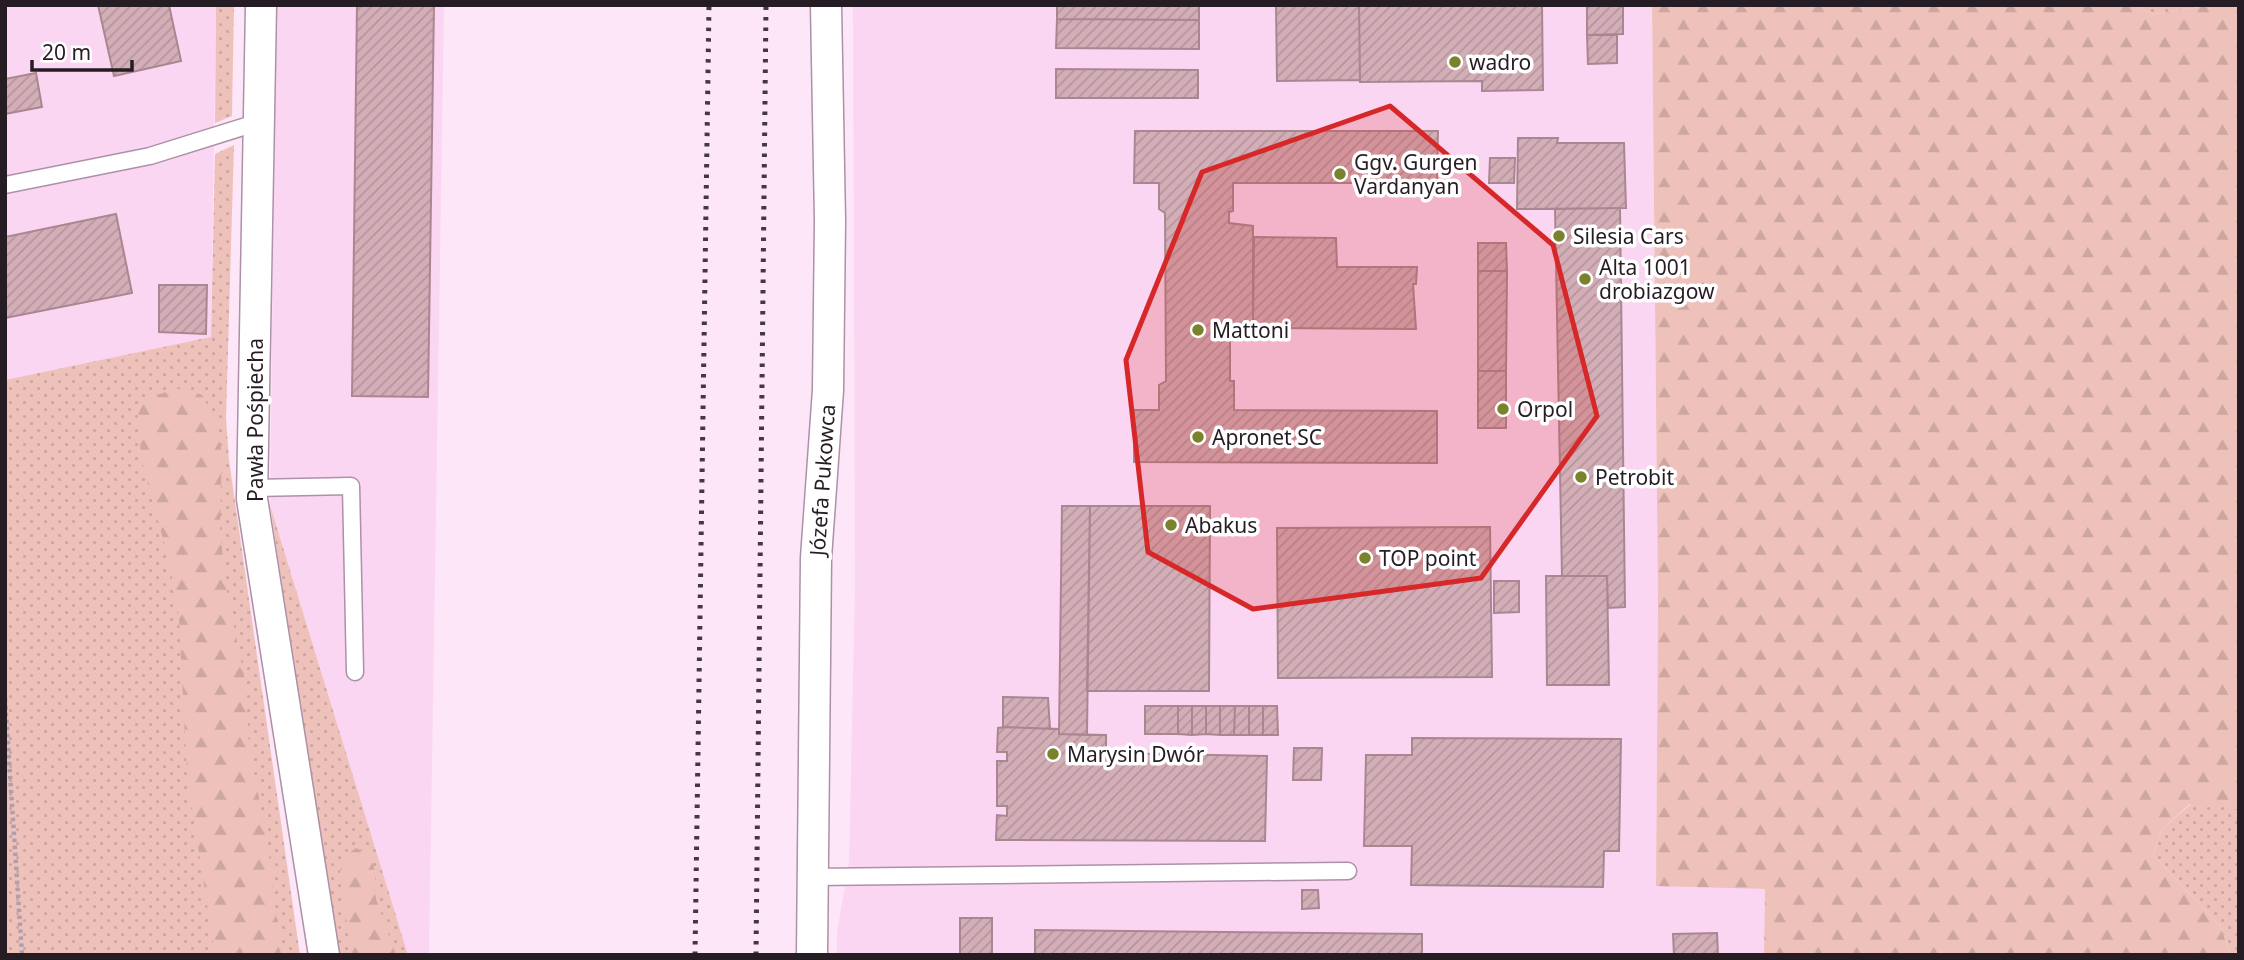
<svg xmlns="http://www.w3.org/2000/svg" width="2244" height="960" font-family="'Noto Sans',sans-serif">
	<defs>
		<pattern id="grass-dots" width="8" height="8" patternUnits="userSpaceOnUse" patternTransform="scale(1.75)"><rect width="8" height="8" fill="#eec2ba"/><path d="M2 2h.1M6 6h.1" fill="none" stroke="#cca6a0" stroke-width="1.8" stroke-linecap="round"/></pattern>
		<pattern id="forest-firs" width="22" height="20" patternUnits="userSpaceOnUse" patternTransform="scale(1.75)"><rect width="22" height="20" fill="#eec2ba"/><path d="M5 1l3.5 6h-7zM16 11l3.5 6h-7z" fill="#cca6a0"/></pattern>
		<pattern id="building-hatch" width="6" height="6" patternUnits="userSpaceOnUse" patternTransform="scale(1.75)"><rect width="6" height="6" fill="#d3aeb7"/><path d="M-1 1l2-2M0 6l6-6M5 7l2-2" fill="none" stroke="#b5959d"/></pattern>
	</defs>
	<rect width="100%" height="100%" fill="#fee6f9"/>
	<!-- built -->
	<path fill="#fad6f2" d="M5,5H216L211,338L5,380Z
		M276,5H444L429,955H408L270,505Z
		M853,5H1652L1658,602L1656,885L1765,889L1764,955H837V932L849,863L855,585Z"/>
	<!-- grass -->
	<path fill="url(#grass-dots)" d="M216,5H234L232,116L215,123Z
		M2130,5H2213L2154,14Z
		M234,145L226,418L229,460L300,955H5V380L211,337L215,154Z
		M270,505L408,955H338Z
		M2191,804H2226L2239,810V955H2231L2220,926L2153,855L2162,829Z"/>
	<!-- forest -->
	<path fill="url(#forest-firs)" d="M1652,5H2130L2154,14L2213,5H2239V810L2225,804H2190L2162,829L2153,855L2220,926L2231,955H1764L1765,889L1656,886L1658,602Z
		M177,389L192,390L203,396L215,423L222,453L220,526L225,582L245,680L249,745L268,845L281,955H215L187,776L179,618L169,561L142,462L137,419L140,408L153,396Z
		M356,848L371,855L375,872L376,899L396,955H351L340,870L345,856Z"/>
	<!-- building -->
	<path fill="url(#building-hatch)" stroke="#aa8790" stroke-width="2" d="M98,5H169L181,61L114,76Z
		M357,5H434L428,397L352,396Z
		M1057,5H1199V20L1057,19Z
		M1276,5H1359L1360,80L1277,81Z
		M1359,5H1542L1543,90L1482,91V81L1360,82Z
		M1587,5H1623V34L1587,35Z
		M1057,19L1199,20V49L1056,48Z
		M1587,35H1617V63L1588,64Z
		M1056,69L1198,70V98H1056Z
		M36,73L42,107L5,114V79Z
		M1135,131H1438L1437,183H1233V211L1229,212V223L1253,226V324H1230V381H1234V410L1437,411V463L1134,462V410H1159V385L1166,381L1165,213L1159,209V183H1134Z
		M1518,138H1558L1557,143H1624L1626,208L1517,209Z
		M1490,158H1515L1514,183H1489Z
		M1620,208L1625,607L1608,608L1607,576H1562L1555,209Z
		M116,214L132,293L5,318V237Z
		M1254,237L1336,238L1337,267H1417L1416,284H1413L1416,329L1253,328Z
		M1478,243H1506L1507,271H1478Z
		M1478,271H1507L1506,371H1478Z
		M159,285H207L206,334L159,332Z
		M1478,371H1506V428H1478Z
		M1062,506H1090L1087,735L1059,734Z
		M1090,506H1210L1209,691H1087Z
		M1490,527L1492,677L1278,678L1277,528Z
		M1546,576H1607L1609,685H1547Z
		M1494,581H1519V612L1494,613Z
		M1003,697L1048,698L1050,729L1003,727Z
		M1145,706H1178V734H1145Z
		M1178,706H1192V735L1178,734Z
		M1192,706H1206V734L1192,735Z
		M1206,706H1220V735L1206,734Z
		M1220,706H1235L1234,735H1220Z
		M1235,706H1249V735H1234Z
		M1249,706H1263V735H1249Z
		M1263,706H1277L1278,735H1263Z
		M1006,727L1059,729V734L1106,735V753L1267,756L1265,841L996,840L997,815L1007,816V806H997V761H1007V752H997L998,728Z
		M1412,738L1621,739L1619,851H1604L1603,887L1411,885L1412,846H1364L1366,755H1412Z
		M1294,748H1322L1321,780H1293Z
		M1302,890H1318L1319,908L1302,909Z
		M960,918H992V955H960Z
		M1035,930L1422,934V955H1035Z
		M1717,933L1718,955H1674L1673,934Z"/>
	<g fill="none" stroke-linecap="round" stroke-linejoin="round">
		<!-- lane casing -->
		<g stroke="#ac91a7" stroke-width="19">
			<path id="lane" d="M5,185L150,156L259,122
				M253,488L351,486L355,672
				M813,877L1348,871"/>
		</g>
		<!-- street casing -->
		<g stroke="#ac91a7" stroke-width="33">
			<path id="street" d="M261,5L252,499L324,955
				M812,955L816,558L828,390L830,221L826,5"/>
		</g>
		<!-- path -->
		<path stroke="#b19ead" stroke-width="4.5" stroke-dasharray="3.5 3.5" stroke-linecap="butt" d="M5,699L22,955"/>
		<!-- lane -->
		<use href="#lane" stroke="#fff" stroke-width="16"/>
		<!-- street -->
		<use href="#street" stroke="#fff" stroke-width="30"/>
		<!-- rail -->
		<path stroke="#433740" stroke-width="5" stroke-dasharray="3.5 7" stroke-linecap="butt" d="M695,955L709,5
			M756,955L766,5"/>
	</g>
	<!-- marked area -->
	<path fill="#d62828" fill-opacity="0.2" stroke="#d62828" stroke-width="5" stroke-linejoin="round" d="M1390,106L1553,245L1597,416L1481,578L1253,609L1148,552L1126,360L1202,172Z"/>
	<!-- markers -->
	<g fill="#7a822e" stroke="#fff" stroke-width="2.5">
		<circle cx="1455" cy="62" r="7"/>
		<circle cx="1340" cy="174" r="7"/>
		<circle cx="1559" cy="236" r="7"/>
		<circle cx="1585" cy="279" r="7"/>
		<circle cx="1198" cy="330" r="7"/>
		<circle cx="1503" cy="409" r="7"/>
		<circle cx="1198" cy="437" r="7"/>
		<circle cx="1581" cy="477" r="7"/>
		<circle cx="1171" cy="525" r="7"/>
		<circle cx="1365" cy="558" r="7"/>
		<circle cx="1053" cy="754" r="7"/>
	</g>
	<g text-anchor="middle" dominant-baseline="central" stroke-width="7" stroke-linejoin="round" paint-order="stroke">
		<!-- poi labels -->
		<g font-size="21" fill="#261c24" stroke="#fff" text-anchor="start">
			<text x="1469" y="62">wadro</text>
			<text x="1354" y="162">Ggv. Gurgen<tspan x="1354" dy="24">Vardanyan</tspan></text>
			<text x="1573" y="236">Silesia Cars</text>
			<text x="1599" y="267">Alta 1001<tspan x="1599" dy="24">drobiazgow</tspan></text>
			<text x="1212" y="330">Mattoni</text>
			<text x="1517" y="409">Orpol</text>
			<text x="1212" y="437">Apronet SC</text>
			<text x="1595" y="477">Petrobit</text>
			<text x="1185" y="525">Abakus</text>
			<text x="1379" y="558">TOP point</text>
			<text x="1067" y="754">Marysin Dwór</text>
		</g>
		<!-- street labels -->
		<g font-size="21" fill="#261c24" stroke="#fff">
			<text transform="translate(255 420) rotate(-90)">Pawła Pośpiecha</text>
			<text transform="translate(822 480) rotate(-86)">Józefa Pukowca</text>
		</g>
	</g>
	<!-- border -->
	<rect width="2244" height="960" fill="none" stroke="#261c24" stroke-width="14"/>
	<!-- scale -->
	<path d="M32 60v10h100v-10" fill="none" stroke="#261c24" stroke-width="3.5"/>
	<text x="42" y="60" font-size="21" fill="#261c24" stroke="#ffffff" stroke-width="5" paint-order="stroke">20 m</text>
</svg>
